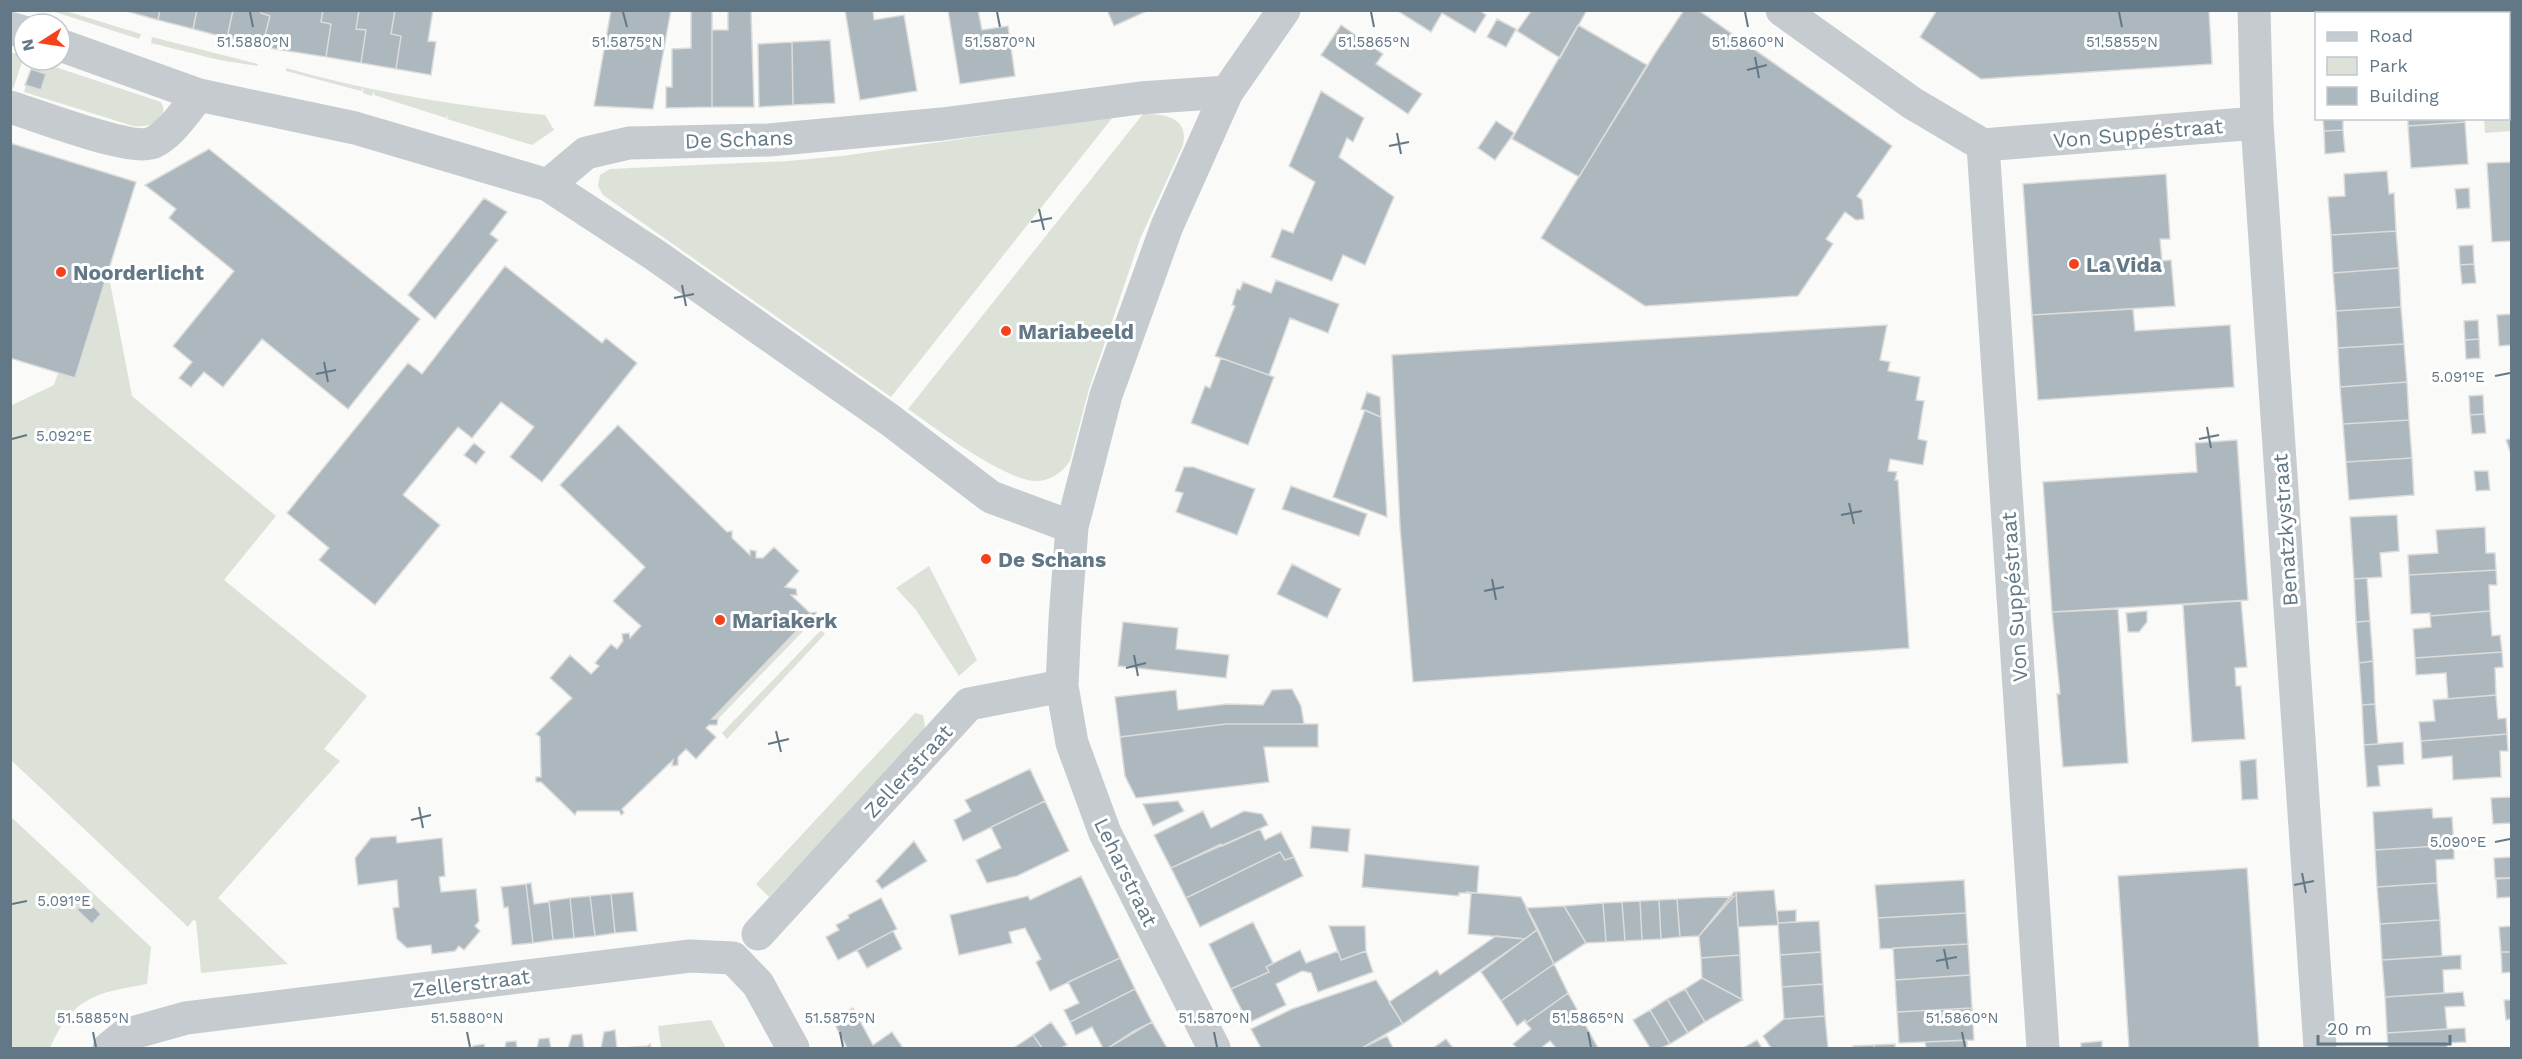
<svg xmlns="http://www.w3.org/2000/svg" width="2522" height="1059" font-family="'Work Sans',sans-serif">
	<rect width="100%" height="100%" fill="#fafaf8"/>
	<!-- green -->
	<path fill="#dce2d8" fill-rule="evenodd" d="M52,11H66L141,34L139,39Z
		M152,37L258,64L257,66L219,60L151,43Z
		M2511,39V131L2485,133L2484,119L2508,118V40Z
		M10,52L24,56L13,89L11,88Z
		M34,60L161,102C171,121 147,128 133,126L24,92L26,85L41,90L46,74L31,69Z
		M286,68C371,92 457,106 545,115L554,130L532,145L447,119L448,114L446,118L374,95V91L372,96L363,93V88L361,91L286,71Z
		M1143,114C1165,114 1189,117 1183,145L1140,239L1089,389L1070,461C1062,473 1050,481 1036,481C1004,480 935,428 908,409Z
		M1113,117L891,397L603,195L598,186L600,175L610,169L788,161L842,156Z
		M108,272L132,396L276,516L224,580L367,696L324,749L340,761L218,898L288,964L201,973L196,921L193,920L188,927L11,760L10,406L54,385L58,373L75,377Z
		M929,566L977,660L959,676L916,610L896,588Z
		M809,618L813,621L718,719H712Z
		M821,630L825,634L727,739L722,733Z
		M915,713L923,715L925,726L922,734L769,897L756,884Z
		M10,816L151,947L147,984C96,993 72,997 50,1048H11ZM87,900L101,914L92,923L77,910Z
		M711,1020L726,1048H661L658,1026Z"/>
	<!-- building -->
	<path fill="#adb8be" stroke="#dcdcda" stroke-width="1.5" d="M122,10H160L158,20Z
		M160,10H197L193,29L158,20Z
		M197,10H233L227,38L193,29Z
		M233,10H262L261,13L270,16L262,47L227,38Z
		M262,10H323L321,22L331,24L326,57L262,47L270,16L261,13Z
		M323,10H359L356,29L366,30L361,63L326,57L331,24L321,22Z
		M359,10H395L391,34L401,36L396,69L361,63L366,30L356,29Z
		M395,10H433L428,41L436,42L431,75L396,69L401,36L391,34Z
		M611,10H671L653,109L594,106Z
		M691,10H712V107L666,108V87H672V49L691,48Z
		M728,10H751L754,107H712V30H728Z
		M845,10H873L874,20L904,15L917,91L860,100Z
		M948,10H978L982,30L1008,26L1015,76L960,84Z
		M1107,10H1149L1114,26Z
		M1396,10H1479L1486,15L1475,33L1442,13L1431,32Z
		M1532,10H1587L1560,58L1517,31Z
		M1684,10H1698L1892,146L1857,196L1862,200L1864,219L1856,220L1845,212L1826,239L1833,244L1798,296L1645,306L1541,238L1656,52Z
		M1937,10H2209L2212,64L1981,79L1920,37Z
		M2401,10H2458L2459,14H2401Z
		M1497,19L1516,29L1506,47L1487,37Z
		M1341,25L1383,54L1376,64L1422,94L1408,114L1321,55Z
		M1578,25L1647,65L1579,177L1512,139Z
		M830,40L835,103L793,105L792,42Z
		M792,42L793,105L759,107L758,44Z
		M31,69L46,74L41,90L25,85Z
		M1321,91L1364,118L1353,142L1347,138L1339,157L1394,197L1365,265L1343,255L1332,281L1271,257L1282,229L1293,233L1315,182L1289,166Z
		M2323,118H2343V130L2324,131Z
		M2408,118H2465V122L2408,126Z
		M1496,121L1514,133L1495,160L1478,148Z
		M2465,122L2468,164L2411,168L2408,126Z
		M2343,130L2345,152L2325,154L2324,131Z
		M10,143L136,182L75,378L10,358Z
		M209,149L420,319L348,409L262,339L223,387L204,372L191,387L179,378L192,362L173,346L234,271L169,218L176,209L145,185Z
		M2512,162V241L2492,242L2487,163Z
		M2387,171L2389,194L2394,193L2396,231L2331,235L2328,197L2345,196L2344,174Z
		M2166,174L2170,239H2160L2162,261L2171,260L2175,306L2032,315L2023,184Z
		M2469,188L2470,208L2457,209L2455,189Z
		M484,198L507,212L490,234L498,240L435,319L408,295Z
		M2396,231L2399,268L2333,273L2331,235Z
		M2473,245L2474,264L2460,265L2459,246Z
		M2474,264L2476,283L2462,284L2460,265Z
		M505,266L602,343L606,338L637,363L542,482L510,457L534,427L501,402L472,438L458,427L403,495L440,525L375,605L319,560L329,548L287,513L408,363L422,374Z
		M2399,268L2401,307L2336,311L2333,273Z
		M1276,280L1339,304L1328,333L1290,318L1269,375L1215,356L1235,306L1232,305L1237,289L1240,290L1243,282L1271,293Z
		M2401,307L2404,344L2338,348L2336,311Z
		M2133,309L2135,331L2230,325L2234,387L2038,400L2032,315Z
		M2512,314V345L2499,346L2497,315Z
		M2478,320L2479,339L2465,340L2464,321Z
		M1887,325L1880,360L1890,362L1888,371L1920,377L1916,400L1924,401L1918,439L1927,441L1923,465L1890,459L1888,471L1897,472L1895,480H1898L1909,648L1413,682L1400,526L1392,355Z
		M2479,339L2480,358L2466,359L2465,340Z
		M2404,344L2407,382L2340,387L2338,348Z
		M1221,358L1274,377L1248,445L1191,423L1205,386L1210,388Z
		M2407,382L2409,420L2343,424L2340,387Z
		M1367,392L1380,397L1381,417L1361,409Z
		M2483,395L2484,414L2470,415L2469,396Z
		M1365,410L1381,417L1387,517L1333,497Z
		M2484,414L2486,433L2472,434L2470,415Z
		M2409,420L2412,458L2346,462L2343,424Z
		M618,425L727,532L732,531V538L750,555V550L756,551V558H763L774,547L799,571L785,587L796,589L797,595H791L810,613L816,612L817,618L812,621L809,618L712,719H718L717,725H709L706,728L716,737L696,759L686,749L678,757V765L672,766L673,760L622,809L624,813L621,815L619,811H577L575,815L541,782H536V777H541L540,737L536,734L572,698L550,678L570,655L591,674L599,666L595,663L611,644L617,649L623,641L622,634L629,633L630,638L641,626L613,601L645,567L560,485Z
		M2512,438V457L2506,440Z
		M2237,440L2248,600L2052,612L2043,482L2197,472L2195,443Z
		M474,443L485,452L476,464L464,455Z
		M2412,458L2414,495L2349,500L2346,462Z
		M1184,467H1193L1255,489L1237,535L1176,512L1183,493L1175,491Z
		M2474,471H2488L2490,490L2476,491Z
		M1291,486L1367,514L1359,536L1282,509Z
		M2397,515L2399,551L2380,553L2382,577L2354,579L2350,517Z
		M2485,527L2486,553H2495L2496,570L2409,575L2408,555L2438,553L2436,530Z
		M1292,564L1341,589L1327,618L1277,594Z
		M2496,570L2497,585H2489L2490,611L2430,616V613L2411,614L2409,575Z
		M2367,578L2370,621L2356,622L2354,579Z
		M2241,601L2247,667L2235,668L2236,686H2241L2245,739L2192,742L2183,605Z
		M2118,609L2128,763L2063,767L2057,694H2060L2052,612Z
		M2147,611V622L2139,632H2128L2126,613Z
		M2490,611L2492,636L2500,635L2502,652L2415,658L2413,629L2431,627L2430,616Z
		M2370,621L2373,661L2359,663L2356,622Z
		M1123,622L1178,628L1176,649L1229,655L1226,678L1118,666Z
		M2502,652L2503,667L2495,668L2496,695L2448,699L2446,673L2416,675L2415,658Z
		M2373,661L2375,704L2362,705L2359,663Z
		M1292,689L1301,706L1304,724H1226L1120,737L1115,697L1176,690L1178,710L1227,704L1263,705L1272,690Z
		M2496,695L2498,719L2506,718L2507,734L2421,741L2419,722L2435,721L2433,700Z
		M2375,704L2378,744L2364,745L2362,705Z
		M1226,724H1318V747H1264L1269,782L1136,798L1125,776L1120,737Z
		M2507,734L2508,751H2500L2501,777L2453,780L2452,756L2422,759L2421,741Z
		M2403,742L2404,764L2378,766L2380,786L2367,787L2364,745Z
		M2256,759L2258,799L2242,800L2240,761Z
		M1030,769L1045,801L963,841L954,820L971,811L965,800Z
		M2511,797L2512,823L2493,824L2491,798Z
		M1045,801L1069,851L1017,876L987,883L976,860L1001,848L991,827Z
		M1178,801L1184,811L1153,826L1143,804Z
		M2432,808L2433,818L2452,817L2454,845L2375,850L2373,812Z
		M1203,811L1211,828L1244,811L1262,814L1268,825L1171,868L1154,835Z
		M1312,826L1350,829L1348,852L1310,848Z
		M1260,829L1265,840L1281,832L1294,857L1285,860L1280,852L1186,898L1171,868L1221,844L1222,846Z
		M396,836L397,843L442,838L445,876L439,877L441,892L476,889L479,921L475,926L480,931L464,950L459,946L455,951L432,954L431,945L407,948L397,939L393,908L399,907L397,880L358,885L355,858L371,838Z
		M914,841L927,861L882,889L876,881Z
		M2454,845V859L2436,860L2437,883L2377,887L2375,850Z
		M1280,852L1285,860L1294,857L1303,876L1200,927L1186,898Z
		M1365,854L1479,866L1477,893H1459V896L1362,887Z
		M2512,857V878L2495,879L2494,858Z
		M2247,868L2259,1048H2129L2118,876Z
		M1081,876L1120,958L1050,991L1036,962L1041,959L1025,928L1009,932L1012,943L959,955L950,915L1028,896L1030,900Z
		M2496,878H2512V897L2497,898Z
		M1964,880L1966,913L1878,918L1875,885Z
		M531,883L534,904L549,902L553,940L533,943L526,884Z
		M2437,883L2440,920L2380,924L2377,887Z
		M526,884L533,943L512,945L508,907L504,908L501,887Z
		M1774,890L1778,925L1738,927L1736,892Z
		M633,892L637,931L615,933L611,894Z
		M1466,892L1521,897L1538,929L1525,939L1468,934L1471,894Z
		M1734,892H1736L1740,955L1701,958L1699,936Z
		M611,894L615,933L595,936L590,896Z
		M590,896L595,936L574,938L570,898Z
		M1734,896L1699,936L1680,937L1677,899Z
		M570,898L574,938L553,940L549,901Z
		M881,898L897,929L838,960L826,937L839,930L836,925L849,918L848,915Z
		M1677,899L1680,937L1661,939L1659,900Z
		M87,900L101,914L92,924L77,910Z
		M1659,900L1661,939L1642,940L1640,901Z
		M1640,901L1642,940L1625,941L1622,902Z
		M1622,902L1625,941L1606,942L1603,903Z
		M1603,903L1606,942L1586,943L1564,906Z
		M1564,906L1586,943L1554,964L1526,908Z
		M1796,910V922L1778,923L1777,911Z
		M1966,913L1968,944L1880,949L1878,918Z
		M2440,920L2442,956L2382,960L2380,924Z
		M1819,921L1821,952L1780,955L1778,923Z
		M1253,922L1273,963L1266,967L1269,972L1231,989L1209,944Z
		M1329,926H1365L1366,951L1341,960Z
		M2512,926V952H2501L2499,927Z
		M1538,929L1554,964L1501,1001L1481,972Z
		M893,931L902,949L867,968L857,950Z
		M1496,936L1525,939L1403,1024L1389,1002L1437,970L1440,975Z
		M1968,944L1970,975L1895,980L1893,948Z
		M1300,950L1306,963L1338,951L1341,960L1366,951L1373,972L1318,992L1311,973L1302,971L1276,984L1286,1005L1248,1023L1231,989L1269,972L1266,967Z
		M1821,952L1823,984L1782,987L1780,955Z
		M2501,952H2512V972L2502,973Z
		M1740,955L1742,999L1743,1000L1702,978L1701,958Z
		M2461,955V969L2443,970L2444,993L2385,997L2382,960Z
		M1120,958L1135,989L1070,1022L1064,1010L1079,1003L1068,982Z
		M1554,964L1568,993L1526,1023L1525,1020L1517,1026L1501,1001Z
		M1970,975L1972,1008L1897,1012L1895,980Z
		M1702,978L1743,1000L1705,1022L1685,989Z
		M1376,980L1403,1024L1362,1048H1261L1251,1029L1292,1009Z
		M1823,984L1825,1016L1784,1019L1782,987Z
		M1135,989L1152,1022L1108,1048H1103L1092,1027L1076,1035L1070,1022Z
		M1685,989L1705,1022L1688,1033L1667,999Z
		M2463,992L2465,1006L2445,1007L2447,1029L2387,1033L2385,997Z
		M1568,993L1598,1048H1556L1550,1041L1541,1048H1517L1513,1044L1531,1029L1526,1023Z
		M1667,999L1688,1033L1670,1044L1650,1010Z
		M2504,1000H2512V1027L2511,1019L2506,1020Z
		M853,1008L873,1045L892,1032L903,1048H847L832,1019Z
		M1972,1008L1974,1040L1899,1043L1897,1012Z
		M1650,1010L1670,1044L1661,1048H1650L1633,1020Z
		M1825,1016L1828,1048H1771L1763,1036L1784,1019Z
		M1051,1022L1067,1045L1061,1048H1042L1033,1035Z
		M1152,1022L1167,1048H1108L1134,1031Z
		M2465,1028L2466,1042L2447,1043V1048H2388L2387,1033Z
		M615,1030L617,1048H601L604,1032Z
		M582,1034L584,1048H568L572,1035Z
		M1033,1035L1042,1048H1017L1015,1047Z
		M1387,1036L1393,1048H1362Z
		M549,1038L551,1048H537L539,1039Z
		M1446,1039L1453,1048H1433Z
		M1757,1040L1762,1048H1743Z
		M1967,1040V1048H1926L1925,1042Z
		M516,1041L517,1048H505L506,1042Z
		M2102,1041V1048H2081V1043Z
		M484,1044L485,1048H473V1046Z
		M650,1044L651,1048H623L648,1046Z
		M1895,1044V1048H1874V1045Z
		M1874,1045V1048H1854L1853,1046Z"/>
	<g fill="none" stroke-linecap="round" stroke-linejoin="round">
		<!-- street -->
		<path stroke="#c5cbce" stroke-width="33" d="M1782,10L1912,103L1983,145L2257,123
			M2254,10L2257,123L2320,1048
			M10,28L24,32
			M60,45L199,95L355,128L548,185L655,255L890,420L991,497L1072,527
			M10,107C37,115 133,153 154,142C172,133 185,111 199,95
			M1983,145L2043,1048
			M548,185L586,153L629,143L769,140L942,124L1140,98L1227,92
			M758,934L969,704L1062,686
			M109,1048L125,1035L186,1018L690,956L733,958L758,984L793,1048
			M1214,1048L1105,833L1072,743L1062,686L1065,620L1072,527L1106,395L1167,226L1227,92L1284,10"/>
	</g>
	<!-- ticks -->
	<path fill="none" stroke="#627886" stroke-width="2" d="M250,12L253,27M623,12L627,27M997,12L1000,27M1371,12L1374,27M1745,12L1748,27M2119,12L2122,27M1755,57L1759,78M1747,70L1767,65M1397,133L1401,154M1389,146L1409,142M1039,209L1044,230M1031,222L1052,218M682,285L686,306M674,298L694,294M324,362L328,382M316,374L336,370M2495,376L2510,373M2207,427L2211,448M12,439L27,435M2199,439L2219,435M1849,503L1854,524M1841,515L1862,511M1492,579L1496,600M1484,591L1504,587M1134,655L1138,676M1126,668L1146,663M776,731L781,752M768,744L789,739M419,807L423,828M411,820L431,815M2495,842L2510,839M2302,873L2306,893M2294,885L2314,881M12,904L27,901M1944,949L1948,969M1936,961L1957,957M93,1032L96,1047M467,1032L470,1047M840,1032L843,1047M1214,1032L1217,1047M1588,1032L1591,1047M1962,1032L1965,1047"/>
	<!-- markers -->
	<g fill="#f5421c" stroke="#fff" stroke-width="2">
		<circle cx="2074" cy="264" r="6"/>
		<circle cx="61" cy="272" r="6"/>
		<circle cx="1006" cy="331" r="6"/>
		<circle cx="986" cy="559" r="6"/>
		<circle cx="720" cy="620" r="6"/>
	</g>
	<g text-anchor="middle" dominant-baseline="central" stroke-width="6" stroke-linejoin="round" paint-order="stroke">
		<!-- street labels -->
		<g font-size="21" fill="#627886" stroke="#fff">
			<text transform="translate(2138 133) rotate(-5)">Von Suppéstraat</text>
			<text transform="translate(739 139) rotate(-2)">De Schans</text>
			<text transform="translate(2285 530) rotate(-94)">Benatzkystraat</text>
			<text transform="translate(2014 597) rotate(-94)">Von Suppéstraat</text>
			<text transform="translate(908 771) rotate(-47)">Zellerstraat</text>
			<text transform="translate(1126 872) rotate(64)">Leharstraat</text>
			<text transform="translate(471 983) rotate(-7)">Zellerstraat</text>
		</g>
		<!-- poi labels -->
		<g font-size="21" font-weight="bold" fill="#627886" stroke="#fff" text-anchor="start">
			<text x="2086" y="264">La Vida</text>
			<text x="73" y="272">Noorderlicht</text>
			<text x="1018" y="331">Mariabeeld</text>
			<text x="998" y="559">De Schans</text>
			<text x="732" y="620">Mariakerk</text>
		</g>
	</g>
	<g font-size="15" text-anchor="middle" fill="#627886" stroke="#fff" stroke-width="6" stroke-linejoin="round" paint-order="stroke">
		<text x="253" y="47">51.5880°N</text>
		<text x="627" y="47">51.5875°N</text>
		<text x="1000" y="47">51.5870°N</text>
		<text x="1374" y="47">51.5865°N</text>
		<text x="1748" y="47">51.5860°N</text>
		<text x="2122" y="47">51.5855°N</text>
		<text x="2458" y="382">5.091°E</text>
		<text x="64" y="441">5.092°E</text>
		<text x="2458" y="847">5.090°E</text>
		<text x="64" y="906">5.091°E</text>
		<text x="93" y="1023">51.5885°N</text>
		<text x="467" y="1023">51.5880°N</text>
		<text x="840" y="1023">51.5875°N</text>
		<text x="1214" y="1023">51.5870°N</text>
		<text x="1588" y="1023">51.5865°N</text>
		<text x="1962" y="1023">51.5860°N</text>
	</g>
	<!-- border -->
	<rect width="2522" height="1059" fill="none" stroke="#627886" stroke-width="24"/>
	<!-- legend -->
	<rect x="2315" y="12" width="195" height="108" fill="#ffffff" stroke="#c0c9cf" stroke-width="1.5"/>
	<rect x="2327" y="32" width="30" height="9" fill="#c5cbce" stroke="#c0c9cf" stroke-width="1.5"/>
	<text x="2369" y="42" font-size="18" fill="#627886">Road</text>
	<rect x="2327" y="57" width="30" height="18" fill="#dce2d8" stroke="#c0c9cf" stroke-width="1.5"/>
	<text x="2369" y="72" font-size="18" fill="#627886">Park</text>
	<rect x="2327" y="87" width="30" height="18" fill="#adb8be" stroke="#c0c9cf" stroke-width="1.5"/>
	<text x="2369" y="102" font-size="18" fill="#627886">Building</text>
	<!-- north arrow -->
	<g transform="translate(42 42) rotate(258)"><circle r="28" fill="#ffffff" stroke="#c0c9cf" stroke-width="1.5"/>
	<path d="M0-4.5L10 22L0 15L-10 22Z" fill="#f5421c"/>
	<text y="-9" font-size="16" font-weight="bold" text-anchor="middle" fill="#627886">N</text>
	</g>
	<!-- scale -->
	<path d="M2318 1035v9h132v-9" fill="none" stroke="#627886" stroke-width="3"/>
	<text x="2327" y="1035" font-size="18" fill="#627886" stroke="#ffffff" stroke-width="4.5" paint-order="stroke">20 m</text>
</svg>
